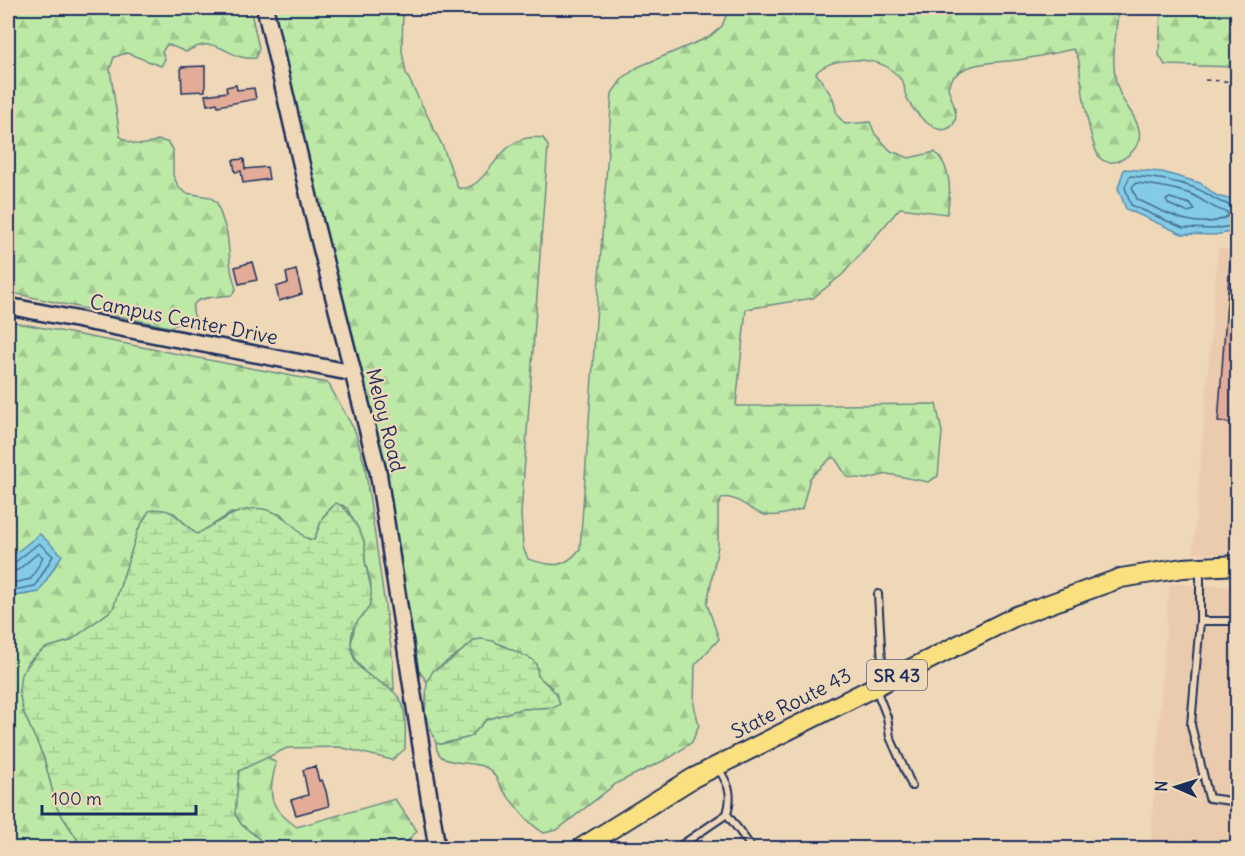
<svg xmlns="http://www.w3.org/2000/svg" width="1245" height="856" font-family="Delius,sans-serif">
	<defs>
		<pattern id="forest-firs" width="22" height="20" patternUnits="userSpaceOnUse" patternTransform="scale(1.5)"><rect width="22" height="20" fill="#bde9a6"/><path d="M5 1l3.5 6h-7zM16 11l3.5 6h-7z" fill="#a2c891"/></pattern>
		<pattern id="wetland-marsh" width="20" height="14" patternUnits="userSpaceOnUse" patternTransform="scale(1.5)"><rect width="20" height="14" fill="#bde9a6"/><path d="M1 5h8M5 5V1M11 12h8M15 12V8" fill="none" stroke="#a2c891"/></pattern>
	</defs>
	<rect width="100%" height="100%" fill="#efd8b8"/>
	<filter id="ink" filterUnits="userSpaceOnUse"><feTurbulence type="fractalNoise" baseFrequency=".0167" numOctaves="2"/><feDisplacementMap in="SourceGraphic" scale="12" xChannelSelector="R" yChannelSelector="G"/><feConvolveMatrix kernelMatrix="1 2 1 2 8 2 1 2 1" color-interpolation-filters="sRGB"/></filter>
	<g filter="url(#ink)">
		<!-- built -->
		<path fill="#ebcbae" d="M1218,248L1237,250V555L1193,553Z
			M1178,584L1237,587V848H1150L1169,585Z"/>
		<!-- forest -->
		<path fill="url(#forest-firs)" stroke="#6c8c82" stroke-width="1.5" d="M8,8H250L259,48L256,58C227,62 219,31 186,52L167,44L162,52L165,59L161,66L127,53L114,57L110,69L120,136C132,146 143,147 157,140L167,142L173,149V175L179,188L186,193L210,197L217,203L227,233L231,270L236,289L232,295C207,298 178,296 201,327L179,324L169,327L8,292Z
			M271,8H403L402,51L406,73L443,147L458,188C490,193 497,129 543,138L548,146L521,514L523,547L528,559C552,566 563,570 580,549L612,93L623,78L638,67L709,37L722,26L729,8H1118C1117,37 1108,64 1120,94C1125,106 1136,115 1139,130C1144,150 1115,170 1101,159C1091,150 1083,95 1081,80C1079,68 1081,58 1073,49C1055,53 1037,57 1018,60C996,63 957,60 948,87C950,98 965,122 947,129C932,134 911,109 906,96C904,92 905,86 903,82C900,78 894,72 890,69C873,56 830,57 816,73L833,98L837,115L845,124L870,122L875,134L891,151L909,158L935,152C952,168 951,192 947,214L900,208L843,274L813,298L746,309L736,406L936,404L942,432L938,476L928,482L888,474L867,479L847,477L835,458H831L810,478L802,509C790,512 779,517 765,515C751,512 736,494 722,498L718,506V546L707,604L719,639L695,665L694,705L699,725L692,742L671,757L617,783L557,830L544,833C528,824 514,804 503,790C498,783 495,772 487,768C470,758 436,770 436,743L441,744L470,737L486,720L520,709L555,707L552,688L538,676L536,664L504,646L475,640C462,654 432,667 427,682L417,668L376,432L352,337L318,220Z
			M1161,8H1237V67L1165,65L1159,55Z
			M8,321L328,383L355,431L365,466L393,662L394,690L368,676L356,661L351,644L356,620L369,607L371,584L365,561L364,541L347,508L342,505L331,507L323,517L314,540L302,537L281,514L231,513L197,535L174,513L155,509L138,530L113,609L70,641L46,648L36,655L27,663L19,691L23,711L44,758L57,808L83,848H8V597L39,592L11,558L8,559Z
			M267,756L276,763C268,796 268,807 297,827L395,799L417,831L401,848H270L241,824L235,814L238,771Z"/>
		<!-- wetland -->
		<path fill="url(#wetland-marsh)" stroke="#6c8c82" stroke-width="1.5" d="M336,503C347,506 361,531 364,542C366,548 364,555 365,561C367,576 375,591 369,606C363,620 352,619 351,642C350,680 391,678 402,703C407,716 405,735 405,749L392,760L339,747L287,748L239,771L235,814L241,824L270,848H83L57,808L44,758L23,711L19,691L21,674L36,655L46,648L70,641L113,609L138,530L149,511C174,504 180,523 197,534C232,514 259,492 295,527C302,534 303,539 314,540L323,517Z
			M481,639L493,641L532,659L536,664L538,676L556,693L560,704L555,707L520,709L486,720L470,737L441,744L436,743L425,714L427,682L433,671L450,661L475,640Z"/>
		<!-- water -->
		<path fill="#84cce5" stroke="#5a8daf" stroke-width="1.5" d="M1124,169L1162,172L1200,183L1217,196L1237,201V231L1214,235L1182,234L1126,209L1118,188Z
			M40,534L62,555L39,592L8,597V559Z"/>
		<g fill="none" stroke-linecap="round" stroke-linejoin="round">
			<!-- shore -->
			<path stroke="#456e94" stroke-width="1.5" d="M1136,183C1155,185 1175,188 1193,195C1205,201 1213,209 1227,212L1228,216C1199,233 1164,212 1137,199L1132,187Z
				M1170,198L1190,204L1195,210L1187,212L1168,204L1166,200Z
				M1238,206C1215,204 1212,194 1195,188C1174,180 1152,177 1130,176L1125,187L1131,205L1183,228L1213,229L1238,225
				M8,564L14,563L39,543L53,556L35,586L8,591
				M8,572L18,570L38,553L43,557L31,579L8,584"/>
		</g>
		<!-- building -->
		<path fill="#e2ac98" stroke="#1b2f5e" stroke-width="1.5" d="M205,66V91L182,92L181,67Z
			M236,85L237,90L254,88L256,99L218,106L217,103L207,105L205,95L227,92L226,87Z
			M244,159L245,169L267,167L269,179L243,183L241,171L235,172L233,160Z
			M1231,248H1238V423L1218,422Z
			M252,262L257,280L239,284L235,267Z
			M296,270L302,294L279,301L276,287L288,283L286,273Z
			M315,766L319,781L322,780L326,791L329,806L296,815L291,800L308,795L303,770Z"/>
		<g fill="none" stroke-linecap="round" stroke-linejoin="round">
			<!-- service casing -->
			<g stroke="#1b2f5e" stroke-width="10">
				<path id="service" d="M1200,569V621H1238
					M878,594L883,681
					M1200,621L1191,725L1209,798L1238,802
					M876,689L887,717L890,737L912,786
					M718,768C729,785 733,794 727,814L752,848
					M677,848L727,814"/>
			</g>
			<!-- tertiary casing -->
			<g stroke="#1b2f5e" stroke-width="20">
				<path id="tertiary" d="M265,8L315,223L378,471L437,848
					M8,306L353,373"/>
			</g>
			<!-- primary casing -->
			<g stroke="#1b2f5e" stroke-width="22">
				<path id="primary" d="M581,848L693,778L1016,616L1121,578L1183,568L1238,565"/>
			</g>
			<!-- path -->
			<path stroke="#1b2f5e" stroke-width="1.5" stroke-dasharray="4.5 4.5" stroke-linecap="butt" d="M1205,80L1238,82"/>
			<!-- service -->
			<use href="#service" stroke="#efd8b8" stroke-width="6"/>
			<!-- tertiary -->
			<use href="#tertiary" stroke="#efd8b8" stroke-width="15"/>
			<!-- primary -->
			<use href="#primary" stroke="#fbe080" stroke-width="18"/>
		</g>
	</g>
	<g text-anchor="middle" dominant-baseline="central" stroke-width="4.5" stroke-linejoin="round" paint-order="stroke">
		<!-- shield labels -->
		<rect fill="#efd8b8" stroke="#5b6279" stroke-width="1.5" x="867" y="660" width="60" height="30" rx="4.5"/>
		<g font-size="18" font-weight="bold" fill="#1b2f5e">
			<text x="897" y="675">SR 43</text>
		</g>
		<!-- street labels -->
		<g font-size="20" fill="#1b2f5e" stroke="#efd8b8">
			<text transform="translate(184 319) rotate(11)">Campus Center Drive</text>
			<text transform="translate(386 420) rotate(76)">Meloy Road</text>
			<text transform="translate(791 703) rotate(-27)">State Route 43</text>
		</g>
	</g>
	<!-- margin -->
	<rect width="1245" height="856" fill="none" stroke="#efd8b8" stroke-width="30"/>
	<rect x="15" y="15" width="1215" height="826" fill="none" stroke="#1b2f5e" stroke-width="2" filter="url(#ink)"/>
	<!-- north arrow -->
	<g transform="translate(1176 787) rotate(273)" stroke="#efd8b8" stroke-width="4.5" paint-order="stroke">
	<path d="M0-4.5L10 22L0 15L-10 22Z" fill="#1b2f5e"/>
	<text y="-9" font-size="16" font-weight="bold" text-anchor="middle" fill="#1b2f5e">N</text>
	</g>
	<!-- scale -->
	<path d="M42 805v9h154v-9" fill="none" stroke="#1b2f5e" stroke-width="3"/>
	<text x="51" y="805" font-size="18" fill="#1b2f5e" stroke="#efd8b8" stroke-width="4.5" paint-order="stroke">100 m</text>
</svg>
